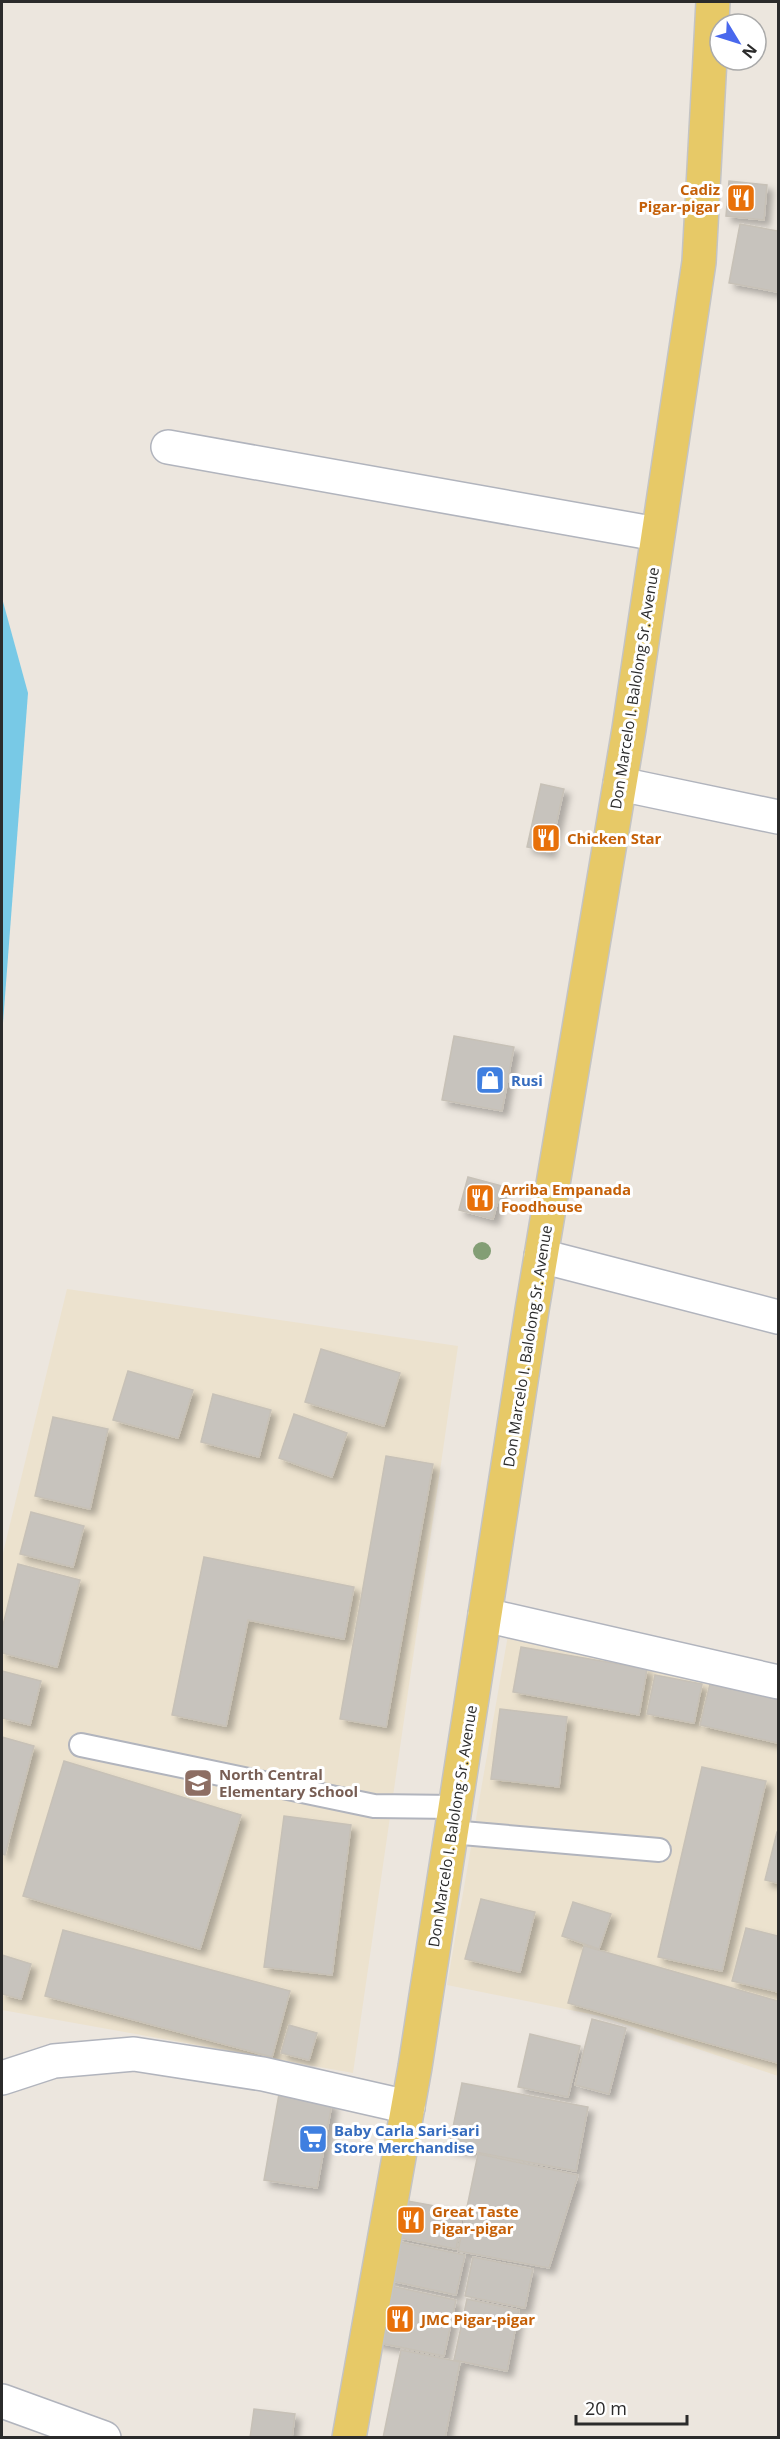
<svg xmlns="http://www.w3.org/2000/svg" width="780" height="2439" font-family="'Open Sans',sans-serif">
	<defs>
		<filter id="shadow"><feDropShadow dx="5.5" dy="5.5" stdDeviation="3" flood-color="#0004"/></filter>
	</defs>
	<rect width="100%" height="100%" fill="#ece6de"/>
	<!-- education -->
	<path fill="#ece2ce" d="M67,1289L458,1346L353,2073L2,2010V1557Z
		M508,1635L778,1695V2076L600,2016L447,1985Z"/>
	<!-- water -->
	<path fill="#78c9e6" d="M2,598L28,693L2,1036Z"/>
	<!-- building -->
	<path fill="#c7c3bd" stroke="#c7c1b7" stroke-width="1.5" filter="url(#shadow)" d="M729,181L767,185L764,220L726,216Z
		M740,224L778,231V292L729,283Z
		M541,784L564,789L550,852L527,847Z
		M454,1036L514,1047L502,1111L442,1100Z
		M468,1177L502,1186L493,1219L459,1210Z
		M321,1349L400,1373L384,1426L305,1402Z
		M128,1371L193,1390L178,1438L113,1420Z
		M213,1394L271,1410L259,1457L201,1442Z
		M294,1414L347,1433L332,1477L279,1458Z
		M53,1417L108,1429L90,1509L35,1496Z
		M386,1456L433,1464L386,1727L340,1719Z
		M31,1512L84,1526L73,1567L20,1554Z
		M204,1557L354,1587L344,1639L248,1620L226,1726L172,1715Z
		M18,1564L80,1580L57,1667L2,1653V1629Z
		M521,1647L647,1669L639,1715L513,1692Z
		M2,1671L41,1681L30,1725L2,1718Z
		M655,1675L702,1684L694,1723L647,1714Z
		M710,1684L778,1699V1743L700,1725Z
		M500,1709L567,1717L559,1787L491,1779Z
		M2,1737L34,1746L5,1855L2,1854Z
		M64,1761L241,1815L200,1949L23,1896Z
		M702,1767L766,1781L722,1971L658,1957Z
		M284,1816L351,1825L332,1975L264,1967Z
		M777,1832H778V1883L765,1880Z
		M481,1899L535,1912L520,1972L465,1959Z
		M573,1902L611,1914L599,1949L562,1936Z
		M746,1928L778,1936V1992L732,1981Z
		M63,1930L290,1991L272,2057L45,1996Z
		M584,1946L778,2001V2063L568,2003Z
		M2,1955L31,1964L21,1999L2,1994Z
		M592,2019L626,2028L609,2094L575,2085Z
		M289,2025L317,2033L309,2060L281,2053Z
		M530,2034L580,2046L568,2097L518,2087Z
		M462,2083L588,2107L576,2171L449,2147Z
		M279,2094L332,2103L317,2188L264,2180Z
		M478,2154L578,2175L549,2268L458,2251Z
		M402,2200L463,2211L456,2249L395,2237Z
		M395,2241L465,2255L456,2295L387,2280Z
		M473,2257L533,2269L525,2308L465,2296Z
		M386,2285L456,2300L444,2356L374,2342Z
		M467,2299L519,2310L507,2371L454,2360Z
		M401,2350L460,2362L445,2438H383Z
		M254,2409L295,2414L292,2438H250Z"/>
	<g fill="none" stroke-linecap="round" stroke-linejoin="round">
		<!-- service casing -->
		<g stroke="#b1b4bd" stroke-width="26">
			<path id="service" d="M81,1745L374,1806L455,1807
				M451,1832L659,1850"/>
		</g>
		<!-- minor casing -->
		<g stroke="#b1b4bd" stroke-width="36">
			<path id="minor" d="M168,447L657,534
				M620,784L778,817
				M541,1256L778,1317
				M485,1615L778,1682
				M2,2078L54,2061L134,2054L263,2074L408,2107
				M2,2401L104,2438"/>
		</g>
		<!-- primary casing -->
		<g stroke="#c4c4c4" stroke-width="36">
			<path id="primary" d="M349,2438L415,2067L532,1310L629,729L699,262L713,2"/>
		</g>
		<!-- service -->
		<use href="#service" stroke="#fff" stroke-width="22"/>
		<!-- minor -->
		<use href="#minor" stroke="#fff" stroke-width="33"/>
		<!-- primary -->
		<use href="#primary" stroke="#e7c967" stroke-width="33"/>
	</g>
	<!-- trees -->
	<circle fill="#839e75" cx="482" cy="1251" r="9"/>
	<!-- icons -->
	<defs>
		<g id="restaurant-square" transform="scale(1.5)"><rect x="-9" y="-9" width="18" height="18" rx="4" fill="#e8710a" stroke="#fff"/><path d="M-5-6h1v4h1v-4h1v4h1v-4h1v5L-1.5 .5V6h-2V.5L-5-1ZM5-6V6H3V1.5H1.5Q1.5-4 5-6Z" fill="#fff"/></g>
		<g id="shop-square" transform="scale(1.5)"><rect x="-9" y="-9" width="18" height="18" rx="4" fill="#3f7fe0" stroke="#fff"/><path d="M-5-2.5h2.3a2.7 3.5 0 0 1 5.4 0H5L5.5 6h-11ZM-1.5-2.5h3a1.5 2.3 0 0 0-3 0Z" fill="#fff"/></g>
		<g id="school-square" transform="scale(1.5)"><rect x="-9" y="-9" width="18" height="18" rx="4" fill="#8d6e63" stroke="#fff"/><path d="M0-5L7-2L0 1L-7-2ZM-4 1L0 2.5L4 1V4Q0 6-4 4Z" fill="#fff"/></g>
		<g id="supermarket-square" transform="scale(1.5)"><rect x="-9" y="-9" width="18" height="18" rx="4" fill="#3f7fe0" stroke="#fff"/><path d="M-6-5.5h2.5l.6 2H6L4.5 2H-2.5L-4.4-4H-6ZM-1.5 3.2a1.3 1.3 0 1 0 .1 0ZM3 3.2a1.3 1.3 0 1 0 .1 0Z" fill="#fff"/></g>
	</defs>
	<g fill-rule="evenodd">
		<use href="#restaurant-square" x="741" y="198"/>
		<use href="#restaurant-square" x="546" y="838"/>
		<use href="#shop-square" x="490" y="1080"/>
		<use href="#restaurant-square" x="480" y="1198"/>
		<use href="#school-square" x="198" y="1783"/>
		<use href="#supermarket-square" x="313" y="2139"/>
		<use href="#restaurant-square" x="411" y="2220"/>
		<use href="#restaurant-square" x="400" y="2319"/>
	</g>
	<g text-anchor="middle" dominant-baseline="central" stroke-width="6" stroke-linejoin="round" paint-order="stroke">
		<!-- food labels -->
		<g font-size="15" font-weight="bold" fill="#c56008" stroke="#fff" text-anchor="start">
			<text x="720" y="189" text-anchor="end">Cadiz<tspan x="720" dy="17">Pigar-pigar</tspan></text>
			<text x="567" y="838">Chicken Star</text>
			<text x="501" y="1189">Arriba Empanada<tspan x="501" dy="17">Foodhouse</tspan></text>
			<text x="432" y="2211">Great Taste<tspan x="432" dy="17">Pigar-pigar</tspan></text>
			<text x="421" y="2319">JMC Pigar-pigar</text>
		</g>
		<!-- street labels -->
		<g font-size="15" fill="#2b2b2b" stroke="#fff">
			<text transform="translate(634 688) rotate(-81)">Don Marcelo I. Balolong Sr. Avenue</text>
			<text transform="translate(527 1346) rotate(-81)">Don Marcelo I. Balolong Sr. Avenue</text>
			<text transform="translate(452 1826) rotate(-81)">Don Marcelo I. Balolong Sr. Avenue</text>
		</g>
		<!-- shop labels -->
		<g font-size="15" font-weight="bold" fill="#366cbe" stroke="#fff" text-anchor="start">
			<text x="511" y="1080">Rusi</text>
			<text x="334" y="2130">Baby Carla Sari-sari<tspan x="334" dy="17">Store Merchandise</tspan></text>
		</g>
		<!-- education labels -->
		<g font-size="15" font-weight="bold" fill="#785e54" stroke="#fff" text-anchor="start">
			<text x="219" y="1774">North Central<tspan x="219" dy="17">Elementary School</tspan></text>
		</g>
	</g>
	<!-- border -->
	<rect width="780" height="2439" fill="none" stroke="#2b2b2b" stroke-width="6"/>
	<!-- north arrow -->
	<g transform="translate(738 42) rotate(128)"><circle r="28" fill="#ffffff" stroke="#aaaaaa" stroke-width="1.5"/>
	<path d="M0-4.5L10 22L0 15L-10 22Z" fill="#4968ed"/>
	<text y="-9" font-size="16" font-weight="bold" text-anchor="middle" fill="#2b2b2b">N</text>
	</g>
	<!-- scale -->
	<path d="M576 2415v9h111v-9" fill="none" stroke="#2b2b2b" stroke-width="3"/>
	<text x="585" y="2415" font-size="18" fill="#2b2b2b" stroke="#ffffff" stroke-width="4.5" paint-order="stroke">20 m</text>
</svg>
